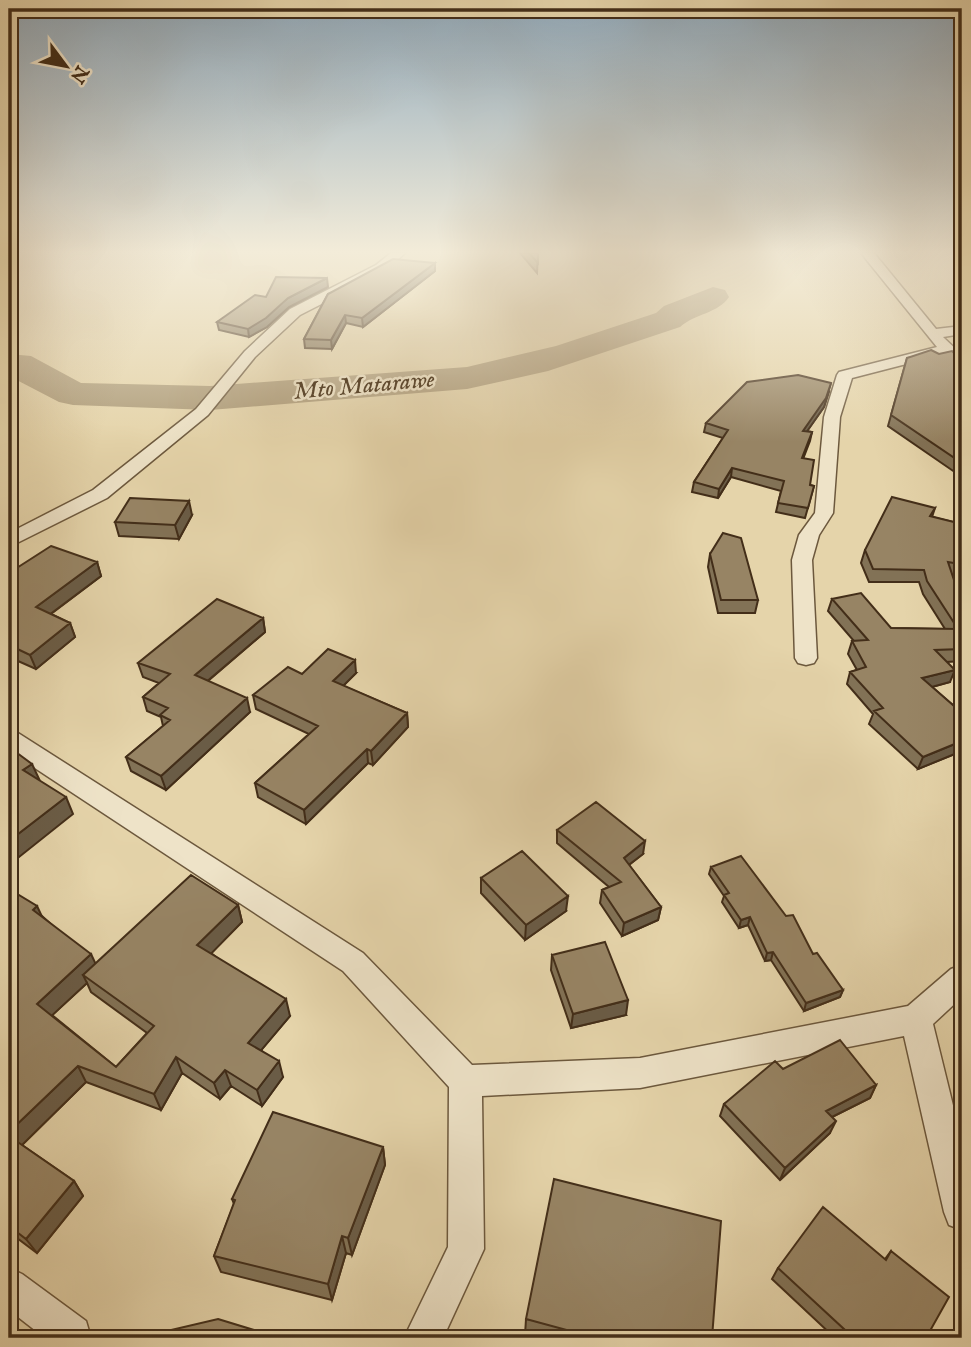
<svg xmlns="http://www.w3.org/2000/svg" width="971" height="1347" font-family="'IM FELL English',serif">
	<rect width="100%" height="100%" fill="#e5d4aa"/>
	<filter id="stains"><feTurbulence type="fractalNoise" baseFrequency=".00286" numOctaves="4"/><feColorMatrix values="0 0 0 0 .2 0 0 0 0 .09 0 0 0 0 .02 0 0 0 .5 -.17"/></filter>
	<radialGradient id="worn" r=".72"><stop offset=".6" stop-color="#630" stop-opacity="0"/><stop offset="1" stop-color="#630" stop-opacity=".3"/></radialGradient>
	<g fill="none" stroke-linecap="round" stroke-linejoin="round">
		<!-- river -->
		<path fill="#ae9c79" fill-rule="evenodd" d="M713,287L725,290L729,297C719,313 694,314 680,327L548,371L467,389L210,410L73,405L59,402L9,376V354L31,356L81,383L210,386L467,367L556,346L656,313L664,306Z"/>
		<!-- minor casing -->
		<g stroke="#6c583d" stroke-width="3">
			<path id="minor" d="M391,253H405L386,271L300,315L255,357L208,415L107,498L9,547V533L93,490L196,409L245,351L290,309L376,265Z
				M861,253H874L936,329L962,326V334L943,337L962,355V368L957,366L945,354L852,378L840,417L833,513L819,535L812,560L817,658L814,663L806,665L798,663L795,658L792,560L799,535L815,513L824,417L837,375L839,372L937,347Z
				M9,730L18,733L363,953L472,1065L640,1058L908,1006L951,969L962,965V997L933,1024L962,1142V1230L949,1225L944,1212L904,1036L640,1088L482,1096L484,1249L443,1338H404L448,1247L449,1087L343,971L9,751Z
				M9,1268L22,1274L86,1321L91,1338H45L9,1310Z"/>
		</g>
		<!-- minor -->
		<use href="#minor" fill="#eee3c8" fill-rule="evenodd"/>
	</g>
	<!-- wall -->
	<path fill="#827256" stroke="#432e19" stroke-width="2" fill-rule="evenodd" d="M520,253H538L537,273Z
		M435,271L363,327L346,323L332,349L305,348L304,339L328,294Z
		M328,287L289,307L267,327L249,337L219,330L217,322L266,297Z
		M939,354L962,358V471L959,475L888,426L907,358Z
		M829,392L824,407L807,431L812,432L803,458L810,485L814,486L805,518L776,512L781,491L731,477L718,498L692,492L694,482L723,438L704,432L706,423Z
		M935,508L932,517L962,524V569L958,568L956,576H953L962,604V661L947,662L950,682L932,687L962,713V751L918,769L869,724L873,714L847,684L850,672L857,670L848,654L852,641H854L828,611L832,599L891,628L945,629L923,594L919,582H869L861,563L865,550Z
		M192,515L179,539L119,536L115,522Z
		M710,554L758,600L755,613H718L708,567Z
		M97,562L101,576L51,614L70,623L75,637L36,669L9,657V573Z
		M263,618L265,632L208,681L250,712L166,790L131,771L126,757L163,726L161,717L147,711L143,697L159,683L143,677L138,663Z
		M356,673L343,686L407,713L408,727L373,765L368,763L306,824L258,797L255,783L309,734L256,709L253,695L302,674Z
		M557,830L643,854L629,865L661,907L658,920L622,936L600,903L602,890L609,887L557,843Z
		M711,867L813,954L843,990L840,997L804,1011L771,960L765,961L748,925L739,928L722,902L724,896L709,874Z
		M481,878L566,911L525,940L481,893Z
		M9,889L42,916L95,964L238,905L242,922L211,953L290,1016L261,1050L283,1077L262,1106L231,1086L220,1099L182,1073L161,1110L86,1082L22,1145L74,1181L83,1196L37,1253L9,1232ZM87,983L91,992L147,1033L116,1067L52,1015Z
		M552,955L626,1015L571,1028L551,970Z
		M783,1069L876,1085L870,1098L832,1117L830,1133L780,1180L720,1116L724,1104Z
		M383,1147L385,1165L352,1255L346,1253L332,1300L221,1272L214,1256L234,1204L232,1199Z
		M891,1251L926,1338H835L772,1279L778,1268L885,1259Z
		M526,1319L712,1338H535L525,1335Z"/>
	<!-- shaded-wall -->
	<path fill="#6a5c46" stroke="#432e19" stroke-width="2" d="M435,263V271L363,327L362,318Z
		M327,278L328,287L289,307L267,327L249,337L248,329L288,298Z
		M345,315L346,323L332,349L331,340Z
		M831,383L824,407L801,440L803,431Z
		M812,432L810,441L800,467L802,458Z
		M732,468L731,477L718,498L719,489Z
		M189,501L192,515L179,539L175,525Z
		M97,562L101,576L41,621L36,607Z
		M263,618L265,632L198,689L195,675Z
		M70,623L75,637L36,669L30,655Z
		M355,660L356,673L335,694L333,681Z
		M955,670L950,682L917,691L922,678Z
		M247,698L250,712L166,790L161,776Z
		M407,713L408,727L373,765L371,751Z
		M962,741V751L918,769L923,757Z
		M367,749L368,763L306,824L304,810Z
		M32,764L40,781L23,770Z
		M66,797L73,814L9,865V841Z
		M645,841L643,854L622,870L624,858Z
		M568,896L566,911L525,940L526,925Z
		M238,905L242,922L203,962L197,945Z
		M37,906L45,923L33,910Z
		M661,907L658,920L622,936L624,923Z
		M750,917L748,925L739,928L741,920Z
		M773,952L771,960L765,961L767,953Z
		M91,954L99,971L83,975L87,983L46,1021L37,1004Z
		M843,990L840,997L804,1011L806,1003Z
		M286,999L290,1016L253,1060L248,1043Z
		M628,1000L626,1015L571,1028L573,1014Z
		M176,1057L182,1073L161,1110L154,1094Z
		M279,1061L283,1077L262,1106L257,1090Z
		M78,1066L86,1082L17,1150L9,1138V1132Z
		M225,1070L231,1086L220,1099L214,1083Z
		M876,1085L870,1098L820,1123L826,1111Z
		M836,1121L830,1133L780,1180L785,1168Z
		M383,1147L385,1165L352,1255L348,1238Z
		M74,1181L83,1196L37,1253L26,1239Z
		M342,1236L346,1253L332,1300L328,1284Z"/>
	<!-- building -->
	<path fill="#978464" stroke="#432e19" stroke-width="2" d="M529,253H538V263Z
		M393,259L435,263L362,318L345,315L331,340L304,339L328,294Z
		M276,277L327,278L288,298L266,318L248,329L217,322L255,295L266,297Z
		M931,350L939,354L952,351L959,358H962V463L891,415L907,358Z
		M798,375L831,383L826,398L803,431L812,432L802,458L814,460L810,485L814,486L808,508L778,503L784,481L732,468L719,489L694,482L728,430L706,423L747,382Z
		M892,497L935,508L930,516L962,524V556L959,555L960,564L948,562L962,604V649L935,650L955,670L922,678L962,713V741L923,757L874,711L883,708L850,672L866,667L852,641L868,640L832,599L861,593L891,628L958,629L927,581L924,570L873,569L865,550Z
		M130,498L189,501L175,525L115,522Z
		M723,533L741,538L758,600H721L710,554Z
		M51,546L97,562L36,607L70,623L30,655L9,645V573Z
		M217,599L263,618L195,675L247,698L161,776L126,757L170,720L160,715L168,708L143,697L170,674L138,663Z
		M328,649L355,660L333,681L407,713L371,751L367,749L304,810L255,783L318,726L253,695L288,667L302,674Z
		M9,747L32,764L23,770L66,797L9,841Z
		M596,802L645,841L624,858L661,907L624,923L602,890L621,882L557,830Z
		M522,851L568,896L526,925L481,878Z
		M741,856L786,916L793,915L813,954L817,953L843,990L806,1003L773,952L767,953L750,917L741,920L724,895L729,893L711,867Z
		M191,875L238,905L197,945L286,999L248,1043L279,1061L257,1090L225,1070L214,1083L176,1057L154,1094L78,1066L9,1132V889L37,906L33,910L91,954L37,1004L116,1067L154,1026L83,975Z
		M605,942L628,1000L573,1014L552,955Z
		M840,1040L876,1085L826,1111L836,1121L785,1168L724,1104L775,1061L783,1069Z
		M273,1112L383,1147L348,1238L342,1236L328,1284L214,1256L235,1200L232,1199Z
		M9,1136L74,1181L26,1239L9,1226Z
		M554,1179L721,1221L712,1338H596L526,1319Z
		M823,1207L886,1260L891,1251L949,1297L926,1338H844L845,1330L778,1268Z
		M218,1319L280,1338H137Z"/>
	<!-- sky -->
	<linearGradient id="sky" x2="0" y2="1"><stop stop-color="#91aabc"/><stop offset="0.57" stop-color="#f3ecd9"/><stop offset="1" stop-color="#f3ecd9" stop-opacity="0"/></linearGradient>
	<rect width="971" height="442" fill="url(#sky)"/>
	<g text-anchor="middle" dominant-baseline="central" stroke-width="5" stroke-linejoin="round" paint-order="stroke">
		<!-- far-water labels -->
		<g font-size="24" font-style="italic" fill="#5e4a31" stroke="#eee3c8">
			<text transform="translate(364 386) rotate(-5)">Mto Matarawe</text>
		</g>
	</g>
	<!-- margin -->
	<rect width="971" height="1347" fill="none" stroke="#e5d4aa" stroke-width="35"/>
	<rect x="10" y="10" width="950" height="1326" fill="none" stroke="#432e19" stroke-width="3.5"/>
	<rect x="18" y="18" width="936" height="1312" fill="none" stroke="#432e19" stroke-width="2"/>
	<!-- north arrow -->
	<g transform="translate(66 66) rotate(122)" stroke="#eee3c8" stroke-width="5" paint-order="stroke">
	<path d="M0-5L12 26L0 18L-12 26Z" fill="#432e19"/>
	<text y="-10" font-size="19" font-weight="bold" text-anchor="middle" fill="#432e19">N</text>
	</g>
	<rect width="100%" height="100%" filter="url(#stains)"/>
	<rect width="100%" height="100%" fill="url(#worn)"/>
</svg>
